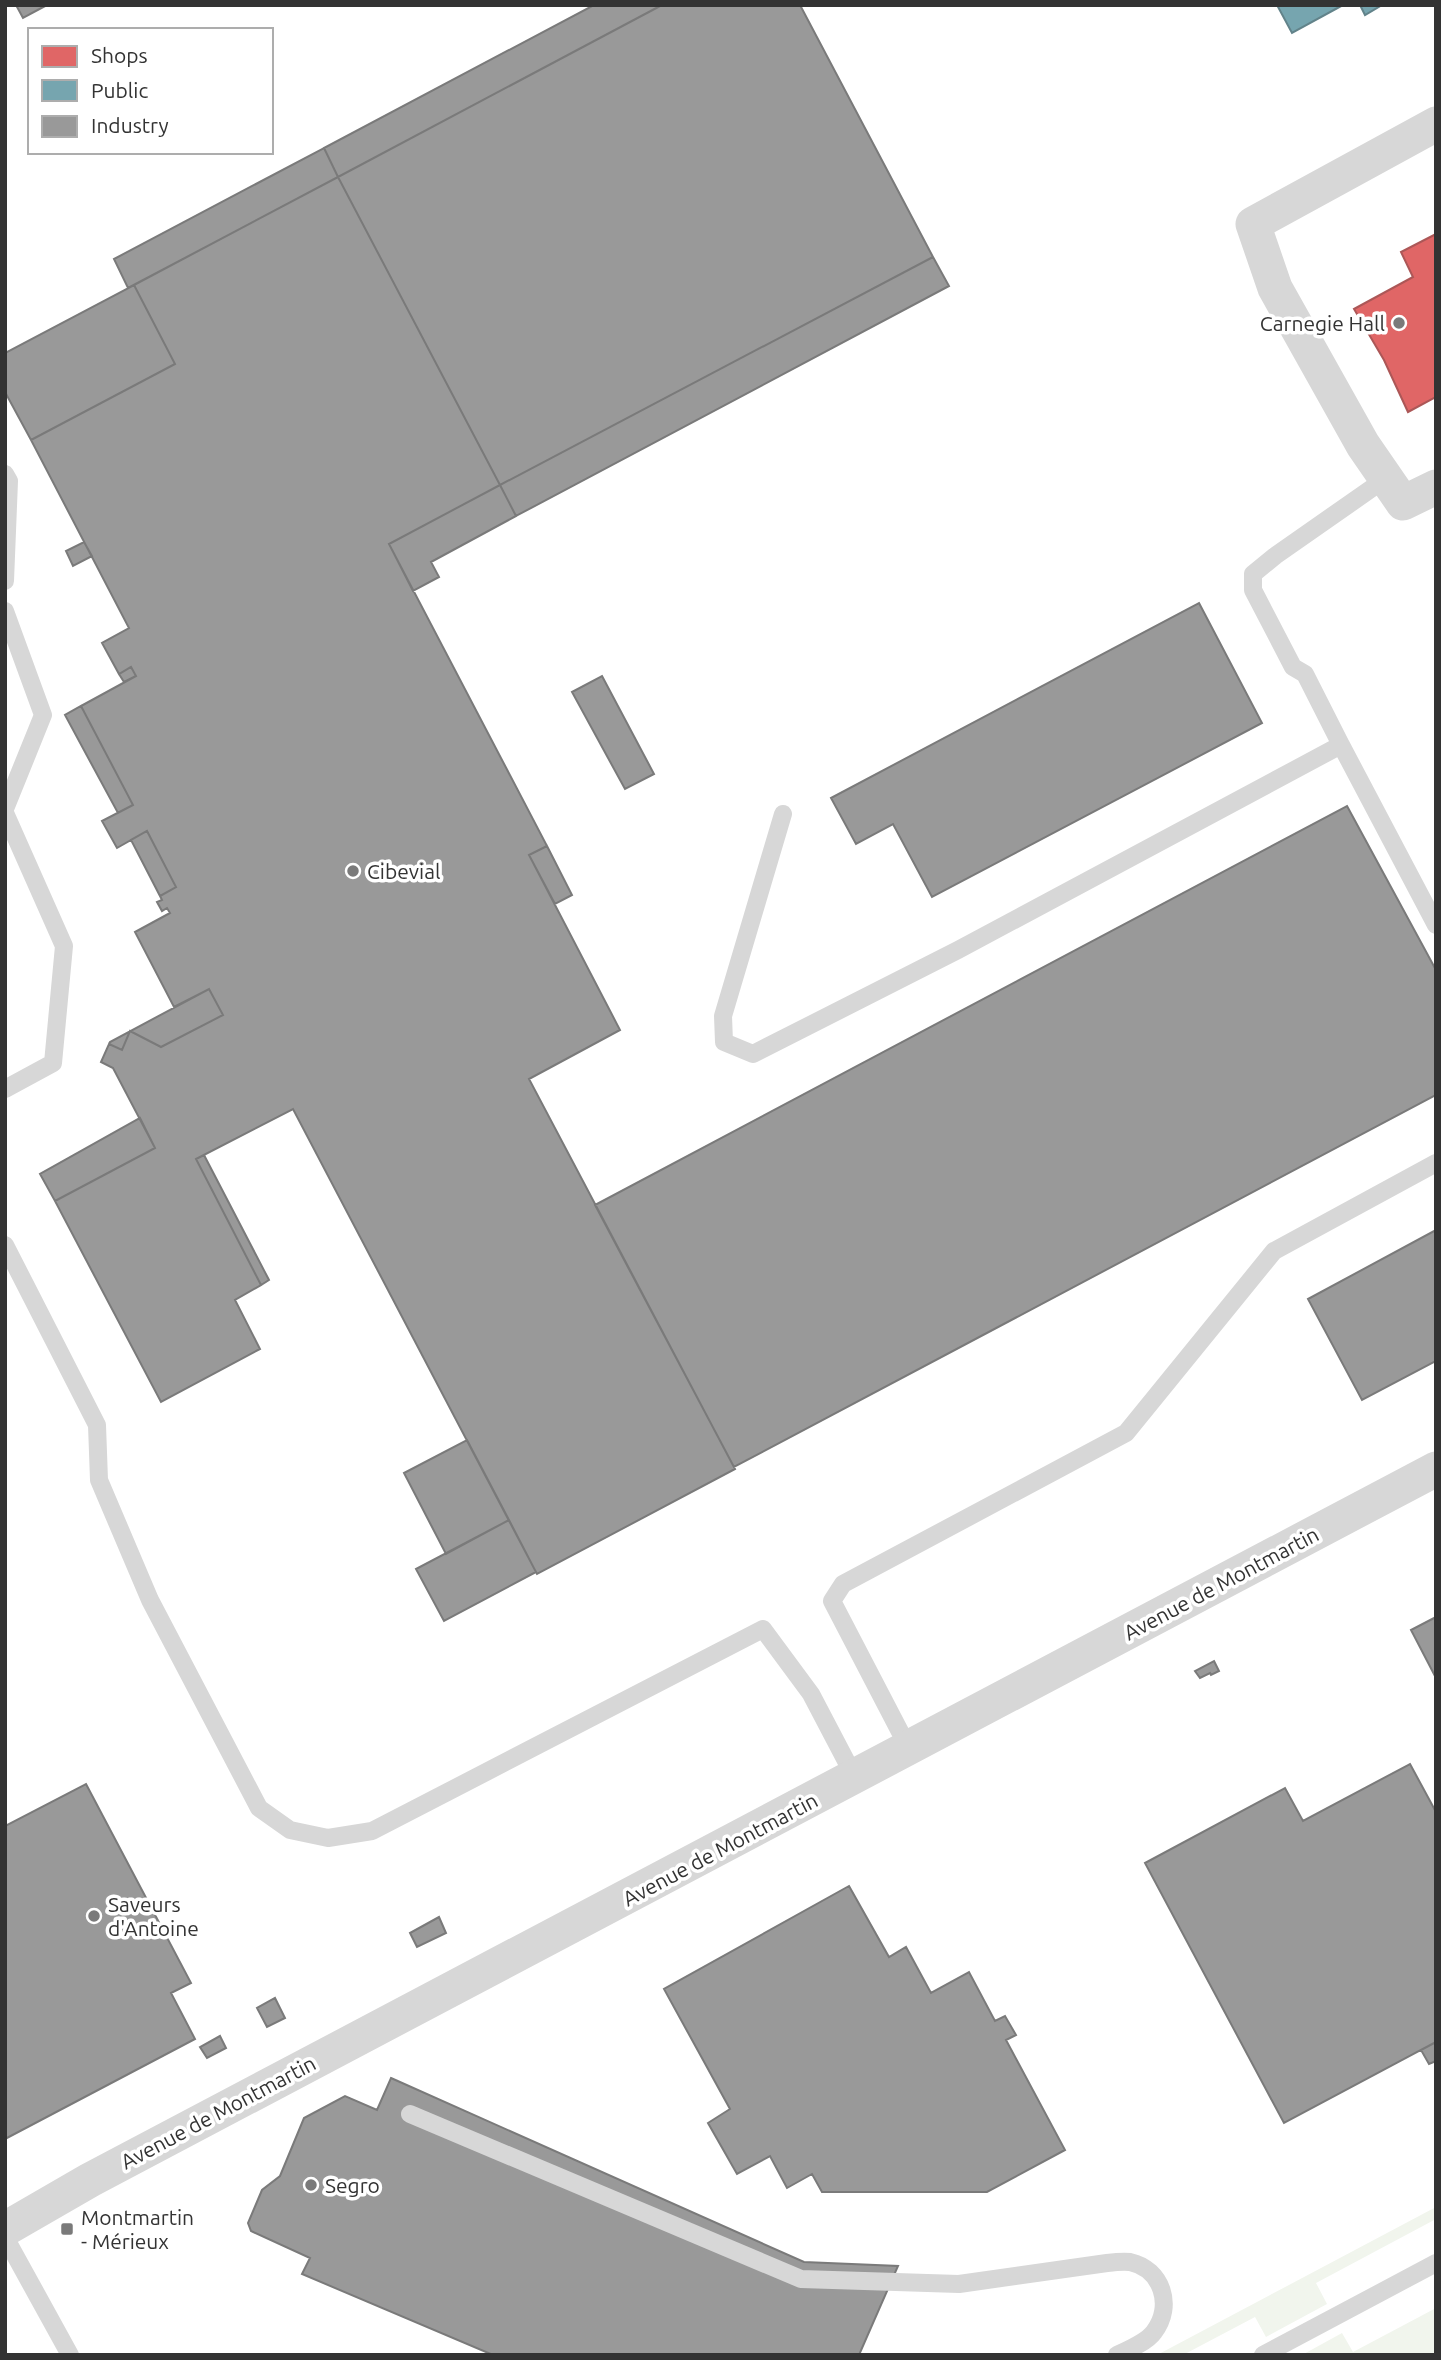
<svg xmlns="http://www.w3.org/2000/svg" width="1441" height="2360" font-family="Ubuntu,sans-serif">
	<rect width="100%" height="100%" fill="#fff"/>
	<!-- green -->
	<path fill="#f1f5ed" d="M1436,2207V2219L1316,2283L1327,2304L1266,2337L1255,2317L1183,2355H1157Z
		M1436,2308V2355H1302L1342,2333L1353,2352Z"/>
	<!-- shops -->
	<path fill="#e06666" stroke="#ac5757" stroke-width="2" d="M1436,234V397L1408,412L1384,360L1354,309L1413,277L1401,252Z"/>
	<!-- public -->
	<path fill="#76a5af" stroke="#62838a" stroke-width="2" d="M1277,5H1343L1292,33Z
		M1360,5H1382L1365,15Z"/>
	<!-- industry -->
	<path fill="#999" stroke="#7a7a7a" stroke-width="2" d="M16,5H47L23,18Z
		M594,5H662L338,177L324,148Z
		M662,5H800L933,257L500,485L338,177Z
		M324,148L338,177L128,288L114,259Z
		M338,177L500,485L389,544L547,846L529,855L620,1030L529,1079L735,1469L537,1574L293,1109L196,1159L261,1285L235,1300L260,1349L161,1402L55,1201L155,1148L113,1068L101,1062L109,1044L122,1050L130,1031L161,1047L223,1015L209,989L174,1007L135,932L170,913L167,908L162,911L157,902L162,900L160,896L176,887L147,831L117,848L102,821L133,805L81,706L136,676L131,667L119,674L102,643L129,628L31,440L175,364L134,285Z
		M933,257L949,286L516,516L500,485Z
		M134,285L175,364L31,440L5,392V353Z
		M500,485L516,516L431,562L439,577L413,591L389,544Z
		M84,542L92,556L73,566L66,551Z
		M1199,603L1262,723L932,897L893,824L856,844L831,798Z
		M131,667L136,676L124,682L119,674Z
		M602,676L654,774L625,789L572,692Z
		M81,706L133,805L118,813L65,715Z
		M1347,806L1436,970V1095L734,1467L595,1205Z
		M147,831L176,887L160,896L131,840Z
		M547,846L572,895L555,904L529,855Z
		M209,989L223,1015L161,1047L130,1031L122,1050L109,1044L110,1042Z
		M140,1118L155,1148L55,1201L40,1174Z
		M204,1155L269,1280L261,1285L196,1159Z
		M1436,1230V1361L1362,1400L1308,1299Z
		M467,1440L509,1520L446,1554L404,1473Z
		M509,1520L536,1572L444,1621L416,1569Z
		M1436,1617V1678L1411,1630Z
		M1214,1661L1219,1671L1211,1675L1210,1673L1200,1678L1195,1671Z
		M1410,1764L1436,1812V2042L1284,2123L1145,1863L1285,1788L1303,1821Z
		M86,1784L191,1983L171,1993L195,2039L5,2139V1826Z
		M849,1886L889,1957L906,1947L931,1993L969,1972L995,2021L1005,2016L1016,2035L1006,2040L1065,2150L987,2192H822L812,2174L787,2188L770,2156L737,2174L708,2123L730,2109L664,1989Z
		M439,1917L446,1933L417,1947L410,1933Z
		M275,1998L285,2018L267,2027L257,2008Z
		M220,2036L226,2048L207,2058L200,2047Z
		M1436,2042V2061L1429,2064L1421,2050Z
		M391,2078L804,2262L898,2266L859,2355H493L302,2274L310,2258L251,2231L248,2223L262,2190L280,2176L304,2118L345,2096L377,2110Z"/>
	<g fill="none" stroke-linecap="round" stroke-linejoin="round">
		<!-- service -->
		<path stroke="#d7d7d7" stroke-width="18" d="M5,474L9,481L5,581
			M5,611L43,715L5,809
			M1341,745L1436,925
			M5,813L64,946L53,1063L5,1089
			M783,814L723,1016L724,1042L753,1054L958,950L1341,745L1305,674L1293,667L1253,590V574L1275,556L1385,479
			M5,1245L97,1425L99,1480L150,1600L259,1808L290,1830L328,1838L372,1831L763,1629L811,1694L855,1778
			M909,1749L832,1601L843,1584L1126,1433L1274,1251L1436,1163
			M410,2114L801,2279L959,2284L1107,2263C1115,2262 1123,2261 1130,2262C1162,2269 1174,2306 1154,2332C1147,2342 1128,2350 1117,2355
			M5,2237L70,2355
			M1263,2355L1436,2263"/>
		<!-- minor -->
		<path stroke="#d7d7d7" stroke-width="35" d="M1436,124L1253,224L1275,288L1363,445L1403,503L1436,487
			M5,2229L90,2180L1436,1469"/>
	</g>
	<!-- markers -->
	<g fill="#7a7a7a" stroke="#fff" stroke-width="2.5">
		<circle cx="1399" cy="323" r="7"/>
		<circle cx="353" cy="871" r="7"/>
		<circle cx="94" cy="1916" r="7"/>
		<circle cx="311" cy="2185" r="7"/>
		<rect x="60" y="2222" width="14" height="14" rx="3.5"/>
	</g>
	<g text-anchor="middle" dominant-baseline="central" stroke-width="7" stroke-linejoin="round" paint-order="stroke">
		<!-- poi labels -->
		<g font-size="21" fill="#333" stroke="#fff" text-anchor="start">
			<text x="1385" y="323" text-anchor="end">Carnegie Hall</text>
			<text x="367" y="871">Cibevial</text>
			<text x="108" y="1904">Saveurs<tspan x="108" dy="24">d'Antoine</tspan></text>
			<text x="325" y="2185">Segro</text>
			<text x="81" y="2217">Montmartin<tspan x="81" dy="24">- Mérieux</tspan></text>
		</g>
		<!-- street labels -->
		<g font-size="21" fill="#333" stroke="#fff">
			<text transform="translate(1221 1583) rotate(-28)">Avenue de Montmartin</text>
			<text transform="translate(720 1849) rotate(-28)">Avenue de Montmartin</text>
			<text transform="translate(218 2112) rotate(-28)">Avenue de Montmartin</text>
		</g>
	</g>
	<!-- border -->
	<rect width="1441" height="2360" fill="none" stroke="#333333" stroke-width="14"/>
	<!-- legend -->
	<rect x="28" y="28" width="245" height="126" fill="#ffffff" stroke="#adadad" stroke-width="2"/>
	<rect x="42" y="46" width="35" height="21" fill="#e06666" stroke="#adadad" stroke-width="2"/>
	<text x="91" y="63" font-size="21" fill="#333333">Shops</text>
	<rect x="42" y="80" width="35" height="21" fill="#76a5af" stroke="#adadad" stroke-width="2"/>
	<text x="91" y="98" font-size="21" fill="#333333">Public</text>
	<rect x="42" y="116" width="35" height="21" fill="#999999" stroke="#adadad" stroke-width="2"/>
	<text x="91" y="133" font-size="21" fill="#333333">Industry</text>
</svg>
